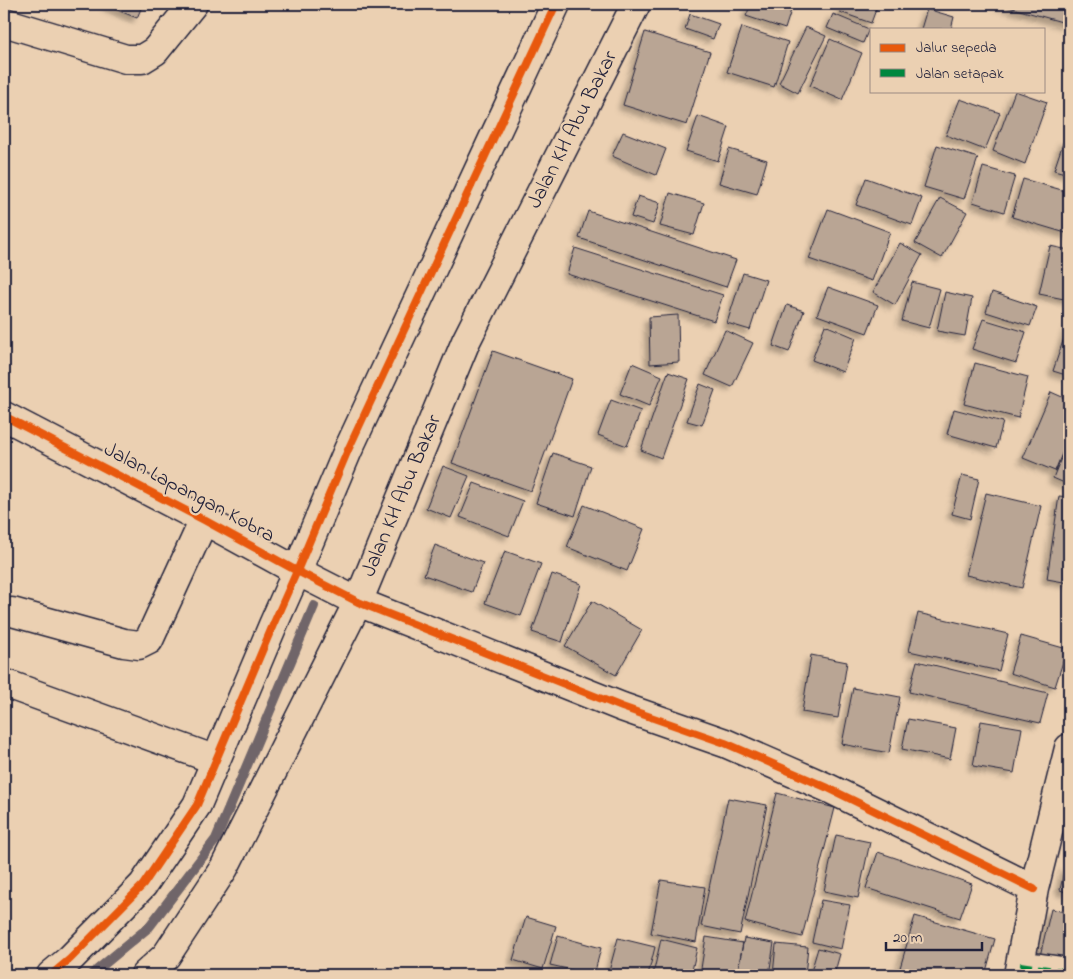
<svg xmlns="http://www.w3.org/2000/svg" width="1073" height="979" font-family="'Indie Flower',sans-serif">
	<defs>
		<filter id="shadow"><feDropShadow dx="-4.5" dy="4.5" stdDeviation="2.5" flood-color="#0004"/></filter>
	</defs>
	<rect width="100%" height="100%" fill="#ebd0b2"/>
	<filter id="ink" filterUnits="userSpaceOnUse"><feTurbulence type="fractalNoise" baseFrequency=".02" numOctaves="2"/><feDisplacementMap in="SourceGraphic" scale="10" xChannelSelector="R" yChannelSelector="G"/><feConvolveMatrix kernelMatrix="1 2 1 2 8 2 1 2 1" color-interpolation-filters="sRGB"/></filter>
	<g filter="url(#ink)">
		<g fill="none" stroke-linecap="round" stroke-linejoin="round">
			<!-- stream -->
			<path stroke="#706569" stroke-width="10" d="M91,975L149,927L216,839L314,606"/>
		</g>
		<!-- building -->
		<path fill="#b9a594" stroke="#22223b" filter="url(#shadow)" d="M108,4H143L137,18L107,6Z
			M751,4H793L785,29L746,16Z
			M843,4H878L871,23L840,12Z
			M998,4H1069V24Z
			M927,9L954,17L951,29H921Z
			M690,14L719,24L713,39L685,29Z
			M833,14L869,29L863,43L827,28Z
			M742,27L788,42L774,87L727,72Z
			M806,27L826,36L798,93L779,83Z
			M645,32L710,52L687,125L623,105Z
			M830,39L862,53L842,100L810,86Z
			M1015,91L1047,102L1025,164L993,151Z
			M960,99L1000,113L985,150L946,135Z
			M698,116L729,127L718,161L686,151Z
			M623,132L666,149L656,175L612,156Z
			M1064,140L1069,142V174L1054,170Z
			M937,145L978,158L964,199L924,187Z
			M729,149L767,160L757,194L719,183Z
			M983,167L1015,176L1004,212L973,202Z
			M866,178L922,198L912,225L856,205Z
			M1023,179L1069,192V234L1012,217Z
			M670,193L704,203L694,235L660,226Z
			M638,196L660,203L653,224L631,217Z
			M940,198L967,212L942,258L915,243Z
			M828,209L890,232L872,281L809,259Z
			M588,211L736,260L726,287L579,238Z
			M900,243L922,255L895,305L873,292Z
			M1050,246L1069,250V300L1039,294Z
			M575,248L723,295L714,321L567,274Z
			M743,273L766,280L750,330L727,323Z
			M912,282L940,289L929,328L902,321Z
			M828,287L878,305L867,333L817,315Z
			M945,292L972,298L965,336L937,331Z
			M992,292L1037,307L1030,326L986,312Z
			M787,305L804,311L789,352L773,346Z
			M678,315L679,362L650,364L649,317Z
			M983,319L1026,332L1016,363L972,349Z
			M1069,323V376L1053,371Z
			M825,325L856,338L843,372L812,360Z
			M725,330L753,343L732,387L705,375Z
			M493,351L572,379L531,491L452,463Z
			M632,363L662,376L649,406L620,394Z
			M975,363L1028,377L1018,418L964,404Z
			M668,372L689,379L661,458L641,450Z
			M700,384L715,390L702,425L687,421Z
			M1051,392L1069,400V436L1055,471L1023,458Z
			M611,400L641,411L627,446L598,435Z
			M954,409L1003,422L996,448L947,434Z
			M1068,441H1069V485L1053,478Z
			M553,453L591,466L575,516L536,503Z
			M443,466L469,476L451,518L426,508Z
			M962,475L979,479L970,519L952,514Z
			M474,483L523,501L509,536L460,517Z
			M986,493L1041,506L1022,588L966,575Z
			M1059,496L1069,497V583L1047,579Z
			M584,505L644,529L627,571L567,547Z
			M435,545L483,563L472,592L424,575Z
			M505,551L541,564L521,616L485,603Z
			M552,574L581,584L562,642L532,632Z
			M592,601L642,630L616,675L565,646Z
			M918,613L1008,634L999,671L909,651Z
			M1021,636L1067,649L1055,687L1010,673Z
			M811,655L847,662L838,718L802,712Z
			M917,661L1048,693L1040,723L909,692Z
			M853,688L900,697L889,753L842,744Z
			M908,719L956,728L950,759L902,749Z
			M981,721L1022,728L1014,773L973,766Z
			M777,793L835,808L802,937L745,922Z
			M728,798L767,805L740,934L701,926Z
			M836,835L870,842L858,898L824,891Z
			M878,852L972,884L960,918L866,888Z
			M1065,867L1069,868V893L1060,890Z
			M661,880L705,887L696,942L651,933Z
			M821,900L850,905L841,949L812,942Z
			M1051,909L1069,913V962L1040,956Z
			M915,916L995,939L985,975H927L900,968Z
			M526,917L556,926L543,969L513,960Z
			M558,936L601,948L594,975L550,965Z
			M706,937L743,943L737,975H700Z
			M618,938L655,947L648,975H608Z
			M744,938L774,943L769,975H737Z
			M661,939L697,948L691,975H653Z
			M776,944L808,947L805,975H773Z
			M818,948L840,954L834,975H810Z
			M897,970L916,975H896Z"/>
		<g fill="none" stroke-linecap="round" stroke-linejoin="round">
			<!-- street casing -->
			<g stroke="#22223b" stroke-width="31">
				<path id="street" d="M4,22L126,59H142L155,51L193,4
					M358,602L622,707L725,743L828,788L1034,889
					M12,612L124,643L139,645L149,640L204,520
					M4,683L216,760
					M1020,965L1069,972
					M51,975L70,959L143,885L197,805L273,625L297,571L348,450L556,4
					M1018,975L1034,889L1069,748"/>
			</g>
			<!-- secondary casing -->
			<g stroke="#22223b" stroke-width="31">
				<path id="secondary" d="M4,416L204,520L297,571L358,602
					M145,975L166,956L224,868L358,602L466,341L636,4"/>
			</g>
			<!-- street -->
			<use href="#street" stroke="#ebd0b2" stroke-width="28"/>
			<!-- secondary -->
			<use href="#secondary" stroke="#ebd0b2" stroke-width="28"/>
			<!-- quiet -->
			<path stroke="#00873e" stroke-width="6" stroke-dasharray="12 6" stroke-linecap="butt" d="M1020,965L1069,972"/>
			<!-- cycleway casing -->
			<g stroke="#ebd0b2" stroke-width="11">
				<path id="cycleway" d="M4,416L204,520L297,571L358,602L622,707L725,743L828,788L1034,889
					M51,975L70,959L143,885L197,805L273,625L297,571L348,450L556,4"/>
			</g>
			<!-- cycleway -->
			<use href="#cycleway" stroke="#e8590c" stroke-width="8"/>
		</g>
	</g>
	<g text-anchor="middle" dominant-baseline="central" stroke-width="4.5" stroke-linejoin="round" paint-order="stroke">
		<!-- street labels -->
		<g font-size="21" fill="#22223b" stroke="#ebd0b2">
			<text transform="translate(573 130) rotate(-63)">Jalan KH Abu Bakar</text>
			<text transform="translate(189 493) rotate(28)">Jalan Lapangan Kobra</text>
			<text transform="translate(402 496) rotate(-67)">Jalan KH Abu Bakar</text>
		</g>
	</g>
	<!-- margin -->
	<rect width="1073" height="979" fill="none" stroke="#ebd0b2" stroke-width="20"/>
	<rect x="10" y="10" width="1053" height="959" fill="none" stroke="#22223b" stroke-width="2" filter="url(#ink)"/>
	<!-- legend -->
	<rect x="870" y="28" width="175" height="65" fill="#ebd0b2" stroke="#9b8a82"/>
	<rect x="880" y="44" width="25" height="8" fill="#e8590c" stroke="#9b8a82"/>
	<text x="916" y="52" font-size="15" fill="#22223b">Jalur sepeda</text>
	<rect x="880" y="69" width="25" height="8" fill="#00873e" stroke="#9b8a82"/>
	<text x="916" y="78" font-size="15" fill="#22223b">Jalan setapak</text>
	<!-- scale -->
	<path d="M886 942v8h96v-8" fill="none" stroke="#22223b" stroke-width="2.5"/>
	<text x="893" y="942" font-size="15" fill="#22223b" stroke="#ebd0b2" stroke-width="4" paint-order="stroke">20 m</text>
</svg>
